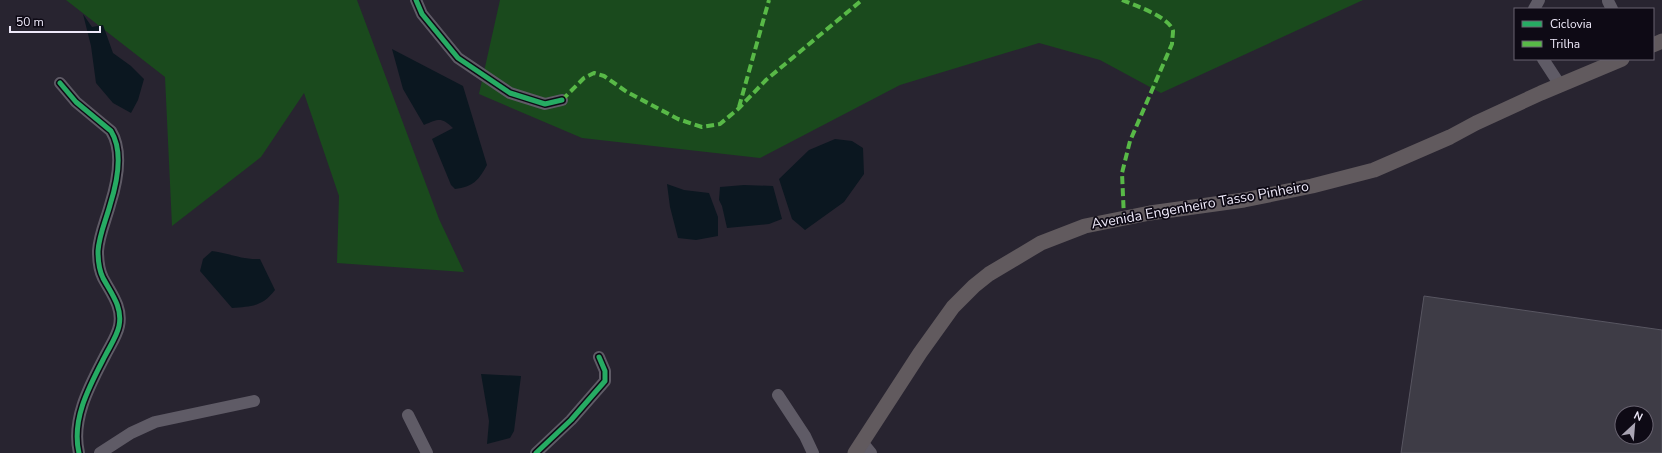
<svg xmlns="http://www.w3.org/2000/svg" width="1662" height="453" font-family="'Nunito Sans',sans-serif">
	<rect width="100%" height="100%" fill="#282430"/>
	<!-- green -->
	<path fill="#1a4a1d" d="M66,0H357L439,219L464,272L337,263L339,196L304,93L261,157L172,226L165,77Z
		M500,0H1363L1161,93L1100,60L1039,43L900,85L760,158L582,138L479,94Z"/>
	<!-- water -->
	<path fill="#0b1720" d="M83,14L92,27L103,25L113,53L131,66L144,79L138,100L131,113L113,103L96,83L91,46Z
		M392,49L463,86L487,165C479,180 473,187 455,189L451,185L432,139L453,128C441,117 439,119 424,125L403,89Z
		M835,139L852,141L863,148L864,174L844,202L805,230L792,219L779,179L809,150Z
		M667,184L684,190L709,193L718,217V236L696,240L678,238L670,207Z
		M744,185L773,186L782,219L769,224L727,228L722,206L719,200L720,187Z
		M212,251C229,253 242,260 260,259L275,290C262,307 252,306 232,308L200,271L203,259Z
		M481,374L521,376L514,431L510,438L487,444L489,421Z"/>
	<!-- building -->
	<path fill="#3e3c46" stroke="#585661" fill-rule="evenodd" d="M1424,296L1662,330V453H1401ZM1622,413H1646V437H1622Z"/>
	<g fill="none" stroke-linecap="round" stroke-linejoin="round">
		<!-- minor -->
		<path stroke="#5f5b66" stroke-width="12" d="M416,0L422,14L458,58L510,93L545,104L562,100
			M1608,1L1612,9
			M1534,9L1539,0
			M1543,59L1560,85
			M60,83L76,102L111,131C124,152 117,183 110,205C106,220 99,235 98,251C98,260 99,270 103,278C111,293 123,307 119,326C117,336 110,346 105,356C90,385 71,419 79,453
			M778,395L805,436L813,453
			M408,415L427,453
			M862,442L871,453
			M100,453L131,433L155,422L254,401
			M536,453L571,420L605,381V371L599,357"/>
		<!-- major -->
		<path stroke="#615a5e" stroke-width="15" d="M1653,45L1662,41
			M855,453L920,353L953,307L974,286L989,274L1041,243L1085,226L1150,213L1244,200L1312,186L1374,170L1450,137L1476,123L1541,93L1622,59"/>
		<!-- quiet -->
		<path stroke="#58b947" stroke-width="4" stroke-dasharray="8 4" stroke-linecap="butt" d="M1122,0C1134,5 1170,17 1173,31C1173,35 1172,40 1172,44L1130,141L1122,173L1124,218
			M562,100L584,78L594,73L604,76L627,92L678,119L702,127L720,124L738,109L766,80L862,0
			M739,107L769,0"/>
		<!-- cycleway casing -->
		<g stroke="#0e0a15" stroke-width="8">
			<path id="cycleway" d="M416,0L422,14L458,58L510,93L545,104L562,100
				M60,83L76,102L111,131C124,152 117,183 110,205C106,220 99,235 98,251C98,260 99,270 103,278C111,293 123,307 119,326C117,336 110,346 105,356C90,385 71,419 79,453
				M536,453L571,420L605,381V371L599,357"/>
		</g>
		<!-- cycleway -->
		<use href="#cycleway" stroke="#26ab63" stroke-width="5"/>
	</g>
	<g text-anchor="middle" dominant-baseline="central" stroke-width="3.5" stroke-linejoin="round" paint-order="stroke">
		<!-- street labels -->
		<g font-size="14" fill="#eee9f9" stroke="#0e0a15">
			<text transform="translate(1200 205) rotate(-10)">Avenida Engenheiro Tasso Pinheiro</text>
		</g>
	</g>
	<!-- legend -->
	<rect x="1514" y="8" width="140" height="52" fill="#0e0a15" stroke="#686370"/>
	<rect x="1522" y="21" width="20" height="6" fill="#26ab63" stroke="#686370"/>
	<text x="1550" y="28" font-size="12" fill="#eee9f9">Ciclovia</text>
	<rect x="1522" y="41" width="20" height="6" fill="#58b947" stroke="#686370"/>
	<text x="1550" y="48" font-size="12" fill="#eee9f9">Trilha</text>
	<!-- north arrow -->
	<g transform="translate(1634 425) rotate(26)"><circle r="19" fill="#0e0a15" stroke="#686370"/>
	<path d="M0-3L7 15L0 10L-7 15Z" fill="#a9a4b3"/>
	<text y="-6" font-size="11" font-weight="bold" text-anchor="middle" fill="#eee9f9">N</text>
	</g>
	<!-- scale -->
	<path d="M10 26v6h90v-6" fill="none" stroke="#eee9f9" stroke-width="2"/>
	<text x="16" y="26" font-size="12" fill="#eee9f9" stroke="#0e0a15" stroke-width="3" paint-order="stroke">50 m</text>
</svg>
